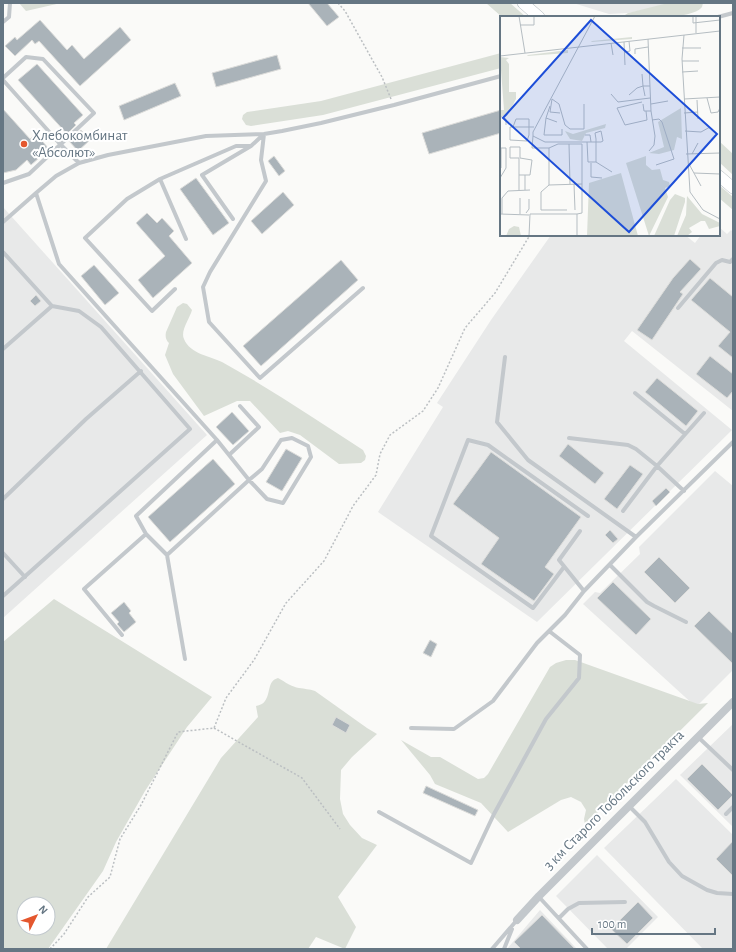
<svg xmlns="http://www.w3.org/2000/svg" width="736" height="952" font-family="'Alegreya Sans',sans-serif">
	<rect width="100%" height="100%" fill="#fafaf8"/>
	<!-- built -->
	<path fill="#e8e9e9" d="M573,3H675L628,13L609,14Z
		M3,207L207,435L3,618Z
		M719,227L727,234L731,230L733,232V411L632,331L624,341L732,430L537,622L378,512L443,407L437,403L491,320L551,235H685L695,243L701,235H719Z
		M715,471L733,486V670L696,707L583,604L595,592L600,593L640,554L639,547Z
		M733,724V827L680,775Z
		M676,779L733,835V949H703L604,848Z
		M597,855L658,917L626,949H608L556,896Z
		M540,910L577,949H507Z"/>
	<!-- green -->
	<path fill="#dadfd7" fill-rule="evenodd" d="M19,3H61L26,11Z
		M486,3H510L526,17H502Z
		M668,3H703L702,7C693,20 639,17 622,17L628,13Z
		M501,53V68L323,115L251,126L246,125L242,119L243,115L247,112L321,101Z
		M719,141L733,154V175L719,162Z
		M719,185L733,197V210L719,198Z
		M183,303L187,304L192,310C190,318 180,331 184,339C190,354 210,356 222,362C271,389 317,420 363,450L366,456L365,460L361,463L339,464L300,435L288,431L280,433L250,401H237L204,416L173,374L165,355L169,343C166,340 165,337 166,332L177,307Z
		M54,599L212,697L187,727L145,791L116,842L103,871L48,949H3V642ZM24,904H48V928H24Z
		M566,660H575L698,704L708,703L585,825L584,819L586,810L581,802L571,797L561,800L508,832L481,803L435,784L430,775L401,740L431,757H440L478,779L484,778L488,774L550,667L556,663Z
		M278,678C285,682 292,687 299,688C305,689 309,689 315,691L367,728L377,734L352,757L341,770L340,799L343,814L350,825L362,838L377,845L338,897L356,927L345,949L316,937L308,949H106L221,758L258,717L256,706C260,705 263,704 265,701C271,693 267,681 278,678Z"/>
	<!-- building -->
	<path fill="#aab3b9" stroke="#dcdcda" d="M308,3H327L339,17L327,26Z
		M40,20L67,50L72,45L84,59L120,27L131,40L80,86L39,41L35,44L32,40L15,56L5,46L15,37L17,40Z
		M277,55L281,69L216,87L212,73Z
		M37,64L83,115L74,123L76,125L67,134L18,80Z
		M175,83L181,96L124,120L119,106Z
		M3,109L30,139L36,134L49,149L31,165L27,160L16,170L3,173Z
		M501,110V133L429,154L422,133Z
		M81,130L90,140L78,151L69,141Z
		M274,156L285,171L279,176L268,161Z
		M196,178L229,223L213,235L180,189Z
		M283,192L294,205L262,234L251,221Z
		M147,213L157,223L162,218L174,231L169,236L192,263L153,298L138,280L165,256L136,223Z
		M690,259L701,269L680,292L683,294L652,340L637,330L673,278Z
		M341,260L358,280L261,366L243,346Z
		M94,265L119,293L105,305L81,276Z
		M710,278L733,297V358L718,346L730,332L691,300Z
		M36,295L41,301L35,306L30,301Z
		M710,356L733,374V391L727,398L696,374Z
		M657,378L698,411L686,426L645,392Z
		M232,412L249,431L233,445L216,427Z
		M568,444L604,473L595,484L559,456Z
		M286,449L302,458L282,491L266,482Z
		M491,452L581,517L545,567L554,574L534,601L481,564L499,538L453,504Z
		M213,459L235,484L170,542L148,517Z
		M630,465L643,474L617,509L604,499Z
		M666,488L670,492L656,506L652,501Z
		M610,530L618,539L613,543L605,535Z
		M659,557L690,588L675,603L644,572Z
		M613,582L651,619L636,635L597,598Z
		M124,602L131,611L129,613L136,622L124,632L117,624L119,622L111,613Z
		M709,611L733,634V664L694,626Z
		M430,640L437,644L431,657L423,653Z
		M336,717L350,725L346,733L332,725Z
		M702,764L733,795L718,810L687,779Z
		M426,786L478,810L475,816L423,793Z
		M733,841V876L716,859Z
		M638,902L653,918L627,944L611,929Z
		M542,915L575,949H521L514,942Z"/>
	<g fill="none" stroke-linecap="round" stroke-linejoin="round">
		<!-- secondary casing -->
		<g stroke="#b3babf" stroke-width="12">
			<path id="secondary" d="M523,3L539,17
				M719,176L733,188"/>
		</g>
		<!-- path -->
		<path stroke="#bbbfc2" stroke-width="1.5" stroke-dasharray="2 2" stroke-linecap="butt" d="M338,3L345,11L382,77L391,99
			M214,728L302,778L340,829
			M50,949L64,934L88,897L110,877L120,839L141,805L178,732L214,728L226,698L254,660L286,603L324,561L353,506L376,475L380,454L390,435L423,411L438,388L465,328L495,293L530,235"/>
		<!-- lane -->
		<path stroke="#c3c8cc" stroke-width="4" d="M718,17L733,13
			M3,22L9,17L10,3
			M3,78L26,57L43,59L94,113L29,174L3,183
			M3,80L60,144L79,163
			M160,179L127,199L85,238L152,311L175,289
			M233,219L202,175L251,146L264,134L261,160L266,181L210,272L203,287L209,322L260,378L363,288
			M3,222L36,193
			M186,239L160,179L236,146H251
			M3,252L52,306L3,349
			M678,308L716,263L722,260L730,262L733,259
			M505,357L497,422L528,460L636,537
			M635,393L685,434
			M569,438L628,445L636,449L657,466L623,511
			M217,440L249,480L267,499L283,503L311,457L308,446L292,438L281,440L262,469L249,480L167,555L146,534L136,516L217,440L59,264L36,193L56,176L79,163L108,155L206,136L264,134L282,131L321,123L394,105L501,76
			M229,455L259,427L240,406
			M684,491L657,466L704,413
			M3,499L86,419L141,371
			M580,531L559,560L584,591L636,537L733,442
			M3,553L25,577
			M167,555L185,659
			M610,565L647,602L654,606L686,622
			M564,567L533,608L431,536L468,440L488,445L588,516
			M3,596L190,429L101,327L79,311L52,306
			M122,635L84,589L146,534
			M411,728L454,729L493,701L537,643L565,615L584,591
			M698,737L733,770
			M629,806L645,822L669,862L682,876L707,890L717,893L733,894
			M379,812L471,863L494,814L546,719L579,678L580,655L549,631
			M726,814L733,807
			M539,897L587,949
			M559,918L568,909L579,903L625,902
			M492,949L517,920
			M504,949L512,929"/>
		<!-- street -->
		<path stroke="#c3c8cc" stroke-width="8" d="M517,920L539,896L733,702"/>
		<!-- secondary -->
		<use href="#secondary" stroke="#fff" stroke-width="11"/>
	</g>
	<!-- markers -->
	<circle fill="#e4572e" stroke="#fff" stroke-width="1.5" cx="24" cy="144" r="4"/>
	<g text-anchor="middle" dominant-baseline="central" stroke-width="4" stroke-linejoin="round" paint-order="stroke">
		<!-- poi labels -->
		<g font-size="15" fill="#657683" stroke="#fff" text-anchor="start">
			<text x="32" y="135">Хлебокомбинат<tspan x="32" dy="17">«Абсолют»</tspan></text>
		</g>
		<!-- street labels -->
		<g font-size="15" fill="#657683" stroke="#fff">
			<text transform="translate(614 800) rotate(-45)">3 км Старого Тобольского тракта</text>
		</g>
	</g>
	<!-- overview -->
	<g transform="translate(500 16)">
		<rect width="220" height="220" fill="#fafaf8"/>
		<path d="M132,21V23L91,26L92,25ZM68,34V37L27,40L28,39ZM0,41L9,42L6,44L9,48V76H16V83L7,100H0V94H4ZM181,92L182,123L177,121L174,134L159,138L149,137L164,131L158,106ZM106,108L105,112L86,117L82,125L70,123L65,115L73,118ZM146,140V149L152,154L160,153L163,164L169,166L170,170L165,172L168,181L149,220L126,147ZM121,157L138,220H87L89,167ZM175,178L185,182V186L174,220H154L170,184ZM187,180L202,198L220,207V210L209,213L205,205H201L189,212L192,216L187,220H177L186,199ZM14,210L19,211L21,220H6L9,213Z" fill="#dadfd7"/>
		<path fill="none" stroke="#b5bdc2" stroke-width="1" d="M19,0L25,37M193,0V7L220,4M20,9H34V0M196,17V0M184,19L182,43L190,176L203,194L220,203M124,26L125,49M111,27L113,39M182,32H201M125,36L130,35L129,25M135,38V33L148,31M0,40L220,15M182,45H199M182,56L198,55M142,58L143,70H150M111,78L118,86L150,82M129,79L137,72L143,70L145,80M207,82L211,97L218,96L220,92M184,83L220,81M197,84L198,103M142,86L117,92L125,109L147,104L146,95M143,88L144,95H151L148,23M151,88L168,85M50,90L46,102L57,106M60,97L50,96L52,83L59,88L65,109L70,113H84V88M184,97L198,96M0,100L6,103V109M46,102L44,119H62V113M152,104L159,103L162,106L174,143L156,149M13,111L16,103H29V119L27,125L10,124V111H34M185,115L201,116L210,111M85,119H90L91,126M33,120L32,132H49V169L82,168M87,126H101L103,125L101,115L95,117L96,123V146H88L87,126H45L33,120V116L95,0M69,128L70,168M0,132H6V152L0,162M1,132V152M49,132L58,128H82V197L77,198M149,135L154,129L155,120L151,95M186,138L220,137M192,138L198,127M96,146L112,156M91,147V161L102,162M189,148L201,170M194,157L220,158M19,159H30L32,144L20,142V131H10V142H19V174M25,159V174M74,168L75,194M49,169L41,176V194H67M26,197L29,193V183M0,198L29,199M2,198V182L8,175L30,174M20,198V182M29,220L30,198H77V220"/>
		<path fill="#1d4ed8" fill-opacity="0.15" stroke="#1d4ed8" stroke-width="2" d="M91,4L217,118L129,216L3,102Z"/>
		<rect width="220" height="220" fill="none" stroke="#657683" stroke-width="2"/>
	</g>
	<!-- border -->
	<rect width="736" height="952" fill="none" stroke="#657683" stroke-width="8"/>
	<!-- north arrow -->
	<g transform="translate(36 916) rotate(48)"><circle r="19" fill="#ffffff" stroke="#c1c8cd"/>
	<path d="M0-3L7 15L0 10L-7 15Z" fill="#e4572e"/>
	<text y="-6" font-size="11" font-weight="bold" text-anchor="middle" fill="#657683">N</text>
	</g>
	<!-- scale -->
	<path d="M592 928v6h123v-6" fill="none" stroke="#657683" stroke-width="2"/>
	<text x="598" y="928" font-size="12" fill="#657683" stroke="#ffffff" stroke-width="3" paint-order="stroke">100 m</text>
</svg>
